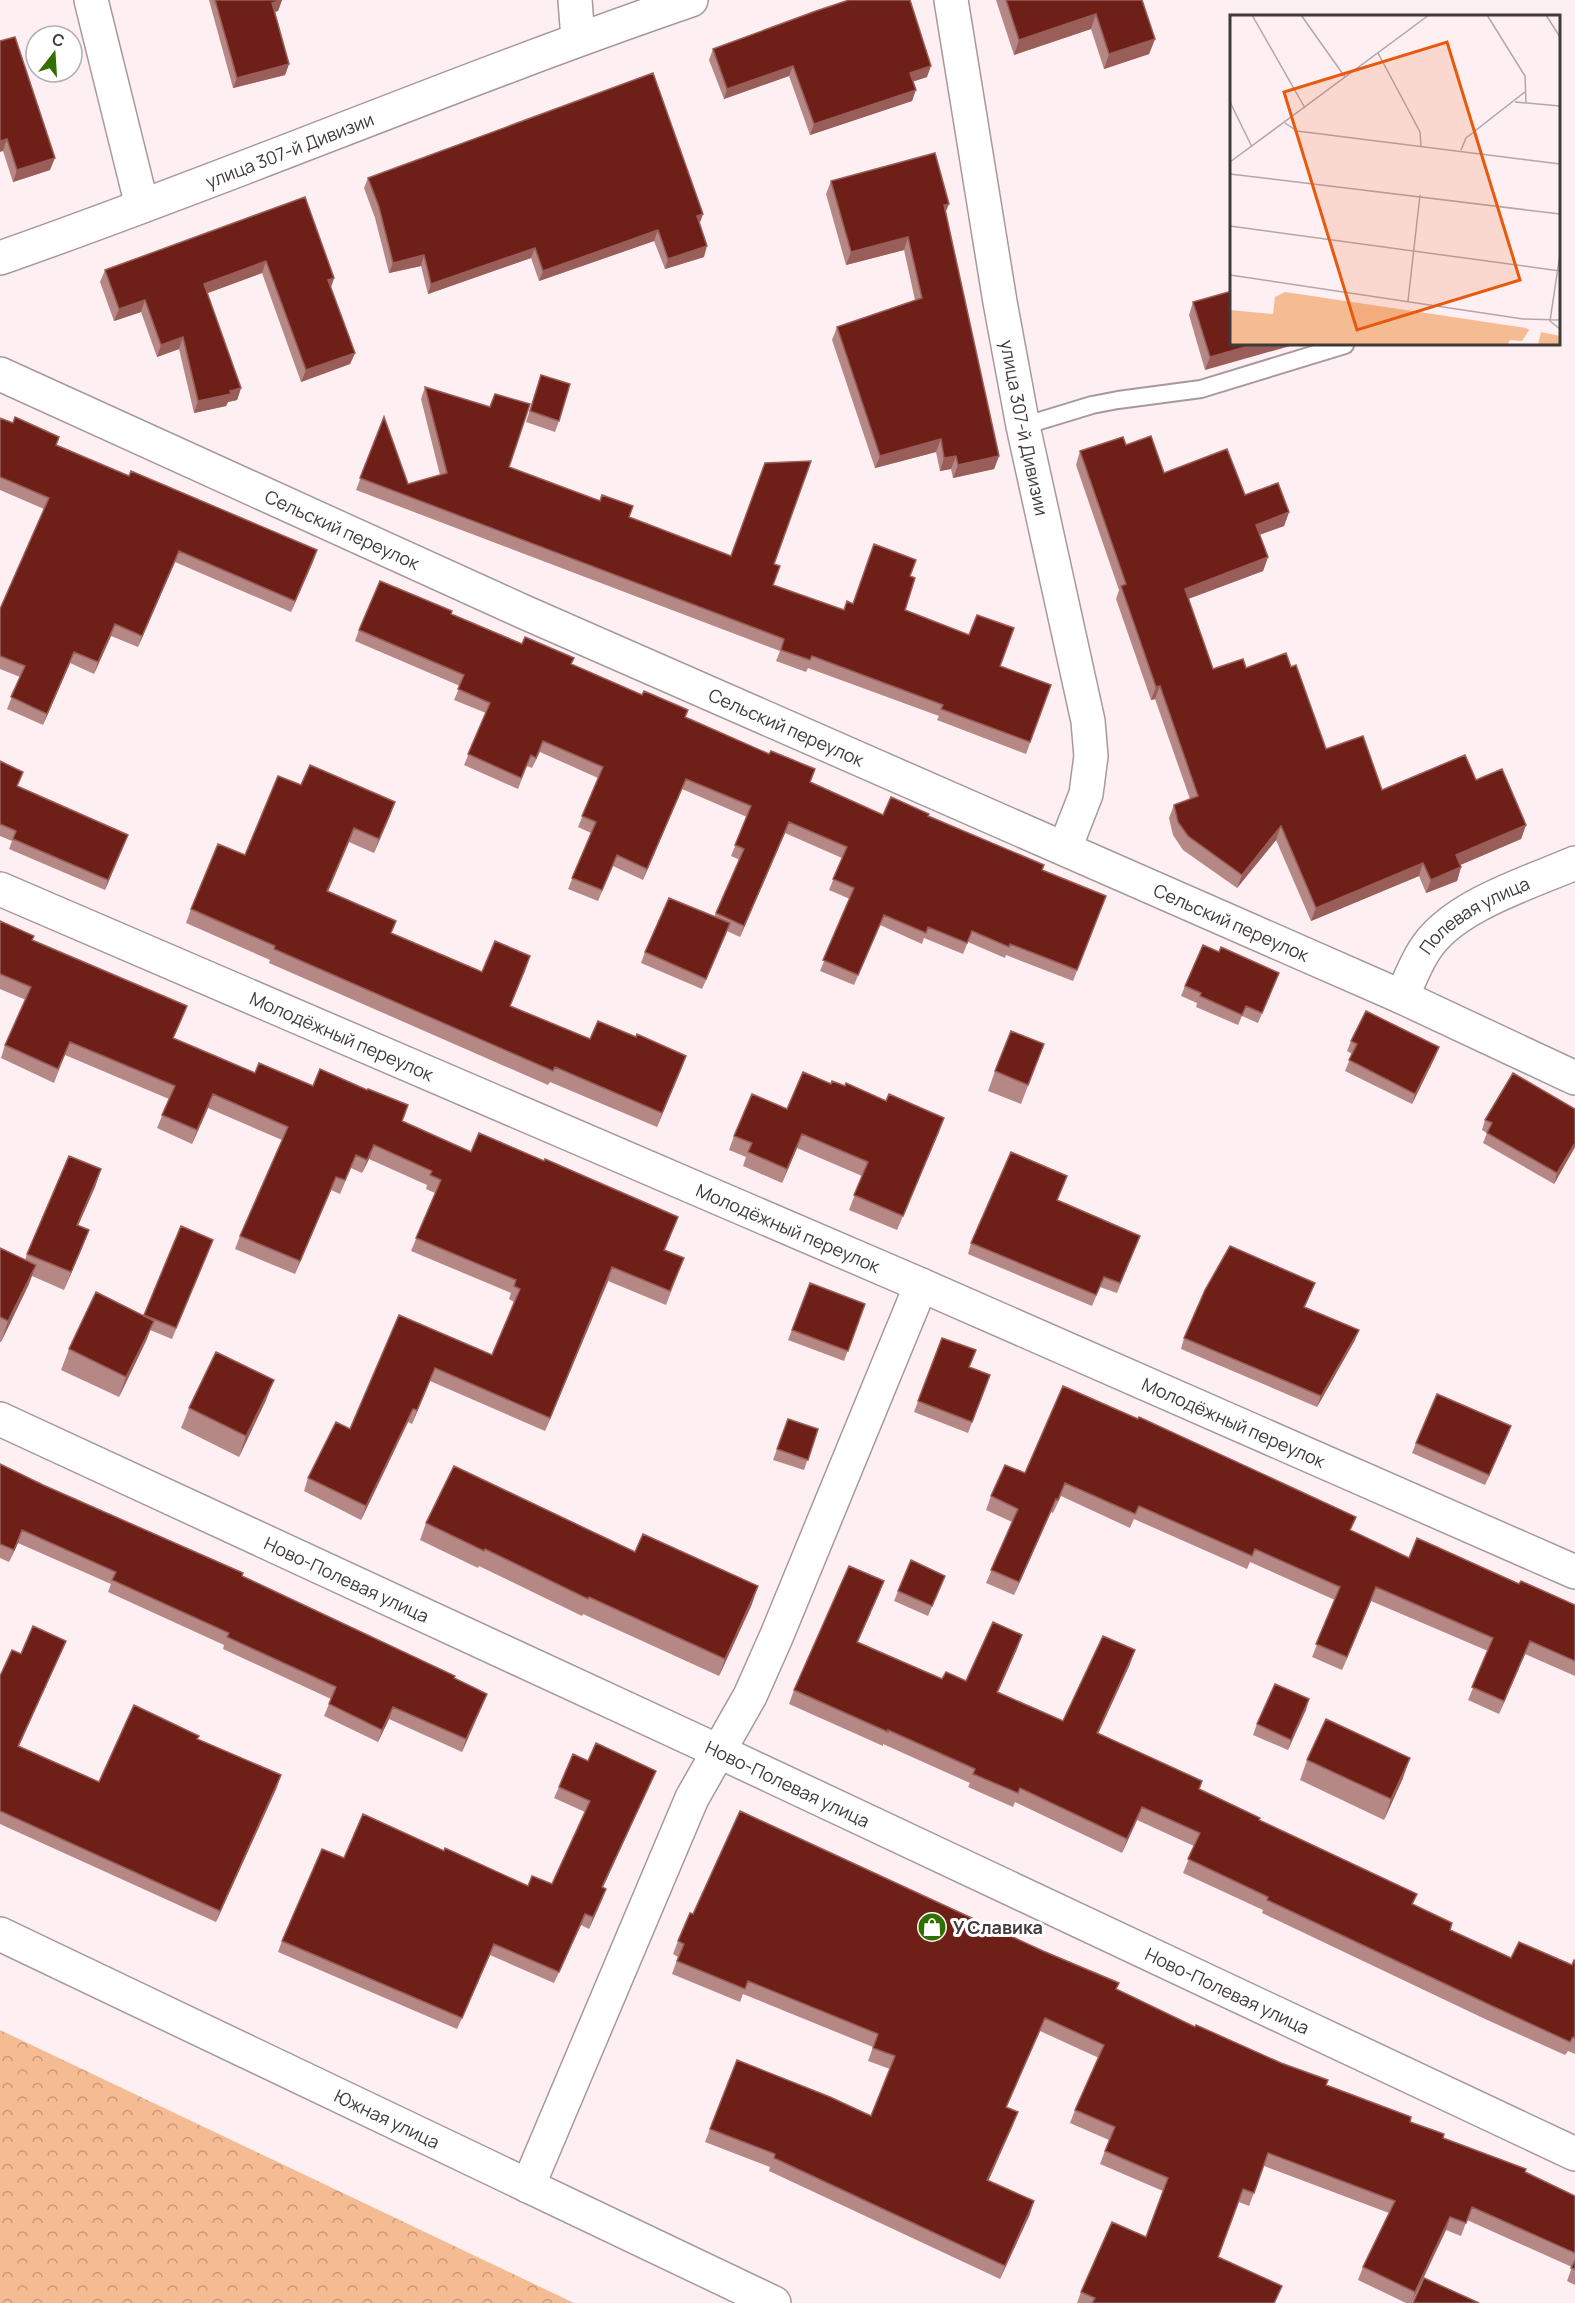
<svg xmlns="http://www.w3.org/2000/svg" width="1575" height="2303" font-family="Manrope,sans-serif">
	<defs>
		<pattern id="forest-crowns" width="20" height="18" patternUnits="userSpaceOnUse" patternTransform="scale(1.5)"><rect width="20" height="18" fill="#f5bb92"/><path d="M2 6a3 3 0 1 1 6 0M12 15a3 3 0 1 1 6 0" fill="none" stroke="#c89978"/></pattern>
	</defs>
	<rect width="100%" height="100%" fill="#fdeff2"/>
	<!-- forest -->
	<path fill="url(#forest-crowns)" d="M0,2030L574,2303H0Z"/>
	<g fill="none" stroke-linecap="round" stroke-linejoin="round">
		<!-- service casing -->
		<g stroke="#a6999c" stroke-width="20">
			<path id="service" d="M1023,426L1092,405L1118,400L1201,389L1345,345"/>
		</g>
		<!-- minor casing -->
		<g stroke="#a6999c" stroke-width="36">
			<g id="minor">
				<path d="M91,0L142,206"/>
				<path d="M575,0L578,39"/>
				<path id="s1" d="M951,0L1000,302L1023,426L1088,721L1091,756L1086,794L1065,848"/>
				<path id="s2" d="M0,258C232,177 458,80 691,0"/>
				<path id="s3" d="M0,374L524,612L1402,997L1575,1078"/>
				<path id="s4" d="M0,889L921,1285L1575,1572"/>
				<path id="s5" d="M1402,997C1409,981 1415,965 1424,951C1451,906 1529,883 1575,863"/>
				<path id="s6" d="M0,1934L774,2303"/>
				<path d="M528,2186L692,1798L750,1696L777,1635L921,1285"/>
			</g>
		</g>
		<!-- tertiary casing -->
		<g stroke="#a6999c" stroke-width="36">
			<g id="tertiary">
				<path id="s7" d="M0,1419L718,1751L1575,2154"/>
			</g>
		</g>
		<!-- service -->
		<use href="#service" stroke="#fff" stroke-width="16"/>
		<!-- minor -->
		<use href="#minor" stroke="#fff" stroke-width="33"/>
		<!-- tertiary -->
		<use href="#tertiary" stroke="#fff" stroke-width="33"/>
	</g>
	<!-- wall -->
	<path fill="#b68885" d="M209,0H282L278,11L275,12L289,64L285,75L233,88Z
		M996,0H1142L1155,39L1149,54L1104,69L1091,29L1014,55Z
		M0,41L50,170L13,182L3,151Z
		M713,49L927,77L913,81L912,101L810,135L789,76L724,99L709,60Z
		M368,178L703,214L700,223L704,257L665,269L654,241L539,281L531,258L428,294L421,266L389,273L375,218L364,188Z
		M831,181L946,212L999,456L994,469L953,478L951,469L940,471L936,452L875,468L832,340L837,327L915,300L904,250L846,265L826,194Z
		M305,197L334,278L331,287L355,353L350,364L301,382L262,273L207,293L241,388L237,400L228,402L226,406L194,413L179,349L157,357L141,312L114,321L100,282L105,270Z
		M1193,302L1232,344L1205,370L1189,315Z
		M541,375L559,421L555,432L526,422Z
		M425,387L490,407L495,394L509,467L629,517L731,556L774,564L773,585L844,610L853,604L910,576L905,610L1000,666L1051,685L1026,754L937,720L939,716L808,668L806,672L776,661L780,651L356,490L384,417L408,484L440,475L421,399Z
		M0,418L56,445L129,476L317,550L291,612L175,562L138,647L111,636L94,674L70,663L43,725L7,709L20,677L0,669V609L44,509L0,490Z
		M1126,445L1164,473L1245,495L1289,512L1284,526L1259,535L1268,557L1263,571L1188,599L1213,669L1246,668L1291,667L1326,749L1382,790L1476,780L1526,825L1521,839L1460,865L1461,867L1457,881L1426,893L1419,876L1311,921L1276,840L1237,888L1183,850L1173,835L1169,818L1174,805L1190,799L1155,699L1151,700L1116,599L1119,590L1076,465L1080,451Z
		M451,614L571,665L685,717L811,782L883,815L928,816L1042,870L1106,896L1073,981L1006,955L1005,958L968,942L963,954L924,938L922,944L880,925L854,985L820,971L850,899L829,890L842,858L785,833L740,937L727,931L702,989L641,963L645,952L714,917L740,860L731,856L747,817L682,789L643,880L613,866L598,901L568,889L591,833L578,827L598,778L540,752L532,768L527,766L518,789L464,765L486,713L454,700L460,686L355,641L359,630Z
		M0,761L18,786L124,845L105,890L9,849L12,841L0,836Z
		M301,785L395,802L374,853L349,842L328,892L396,921L391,933L482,972L525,971L510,1006L590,1039L636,1037L686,1056L657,1127L550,1082L548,1085L269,963L270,960L186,923L191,909L245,855Z
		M0,921L32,940L182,1019L173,1039L255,1073L313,1086L402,1122L471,1152L544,1161L678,1217L665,1250L684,1258L666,1305L608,1281L545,1431L430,1381L412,1424L408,1422L361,1520L304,1491L308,1478L350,1429L399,1315L492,1355L514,1302L509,1299L511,1293L411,1251L435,1193L426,1189L427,1185L369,1159L362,1173L351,1168L340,1194L331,1190L295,1274L235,1249L240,1236L282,1140L208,1108L192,1144L157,1128L169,1099L65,1055L54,1083L1,1058L5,1045L26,1000L0,989Z
		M1219,952L1279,973L1258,1023L1242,1016L1238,1025L1196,1007L1197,1003L1181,996L1185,986Z
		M1351,1041L1439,1047L1435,1057L1412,1104L1345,1071L1352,1054L1347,1051Z
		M1044,1044L1021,1104L988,1091L995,1071Z
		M787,1109L939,1132L897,1230L849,1210L862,1176L797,1148L782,1183L743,1166L746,1157L729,1150L734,1136Z
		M1485,1120L1575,1147L1554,1184L1483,1143L1487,1133L1482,1130Z
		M101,1169L95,1187L78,1226L89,1230L82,1248L64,1290L32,1276L28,1286L1,1342H0V1248L25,1260L27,1254Z
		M1067,1176L1057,1201L1140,1236L1117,1293L1100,1287L1092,1306L968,1254L971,1243Z
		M209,1250L172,1339L150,1330L146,1341L119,1397L61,1370L69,1349L144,1316Z
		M810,1283L865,1304L844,1361L788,1340Z
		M1315,1283L1305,1307L1355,1340L1317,1407L1181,1349L1184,1338Z
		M942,1338L969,1367L990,1375L968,1433L914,1412Z
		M266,1400L239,1457L181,1428L189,1408Z
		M788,1419L818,1429L804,1470L773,1460Z
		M1511,1426L1485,1485L1412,1453L1416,1443Z
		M0,1464L43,1485L242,1576L454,1678L482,1706L462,1752L389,1719L378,1742L324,1716L331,1699L223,1649L224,1645L108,1592L111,1584L18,1543L9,1562L0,1558Z
		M1025,1473L1351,1531L1409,1558L1519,1584L1575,1605V1676L1525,1654L1499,1714L1468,1700L1488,1651L1371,1601L1342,1670L1312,1657L1335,1600L1250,1562L1247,1569L1134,1519L1130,1528L1061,1496L1053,1513L1051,1512L1014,1595L986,1583L1012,1522L986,1510L991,1496Z
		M426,1523L635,1552L752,1604L719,1676L583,1614L582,1616L479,1566L478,1568L420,1540Z
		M945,1576L928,1616L894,1601L898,1591Z
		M884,1581L858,1642L942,1679L966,1681L1022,1635L1017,1649L997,1693L1063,1721L1130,1664L1098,1733L1202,1781L1199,1789L1259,1820L1417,1894L1413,1904L1450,1930L1511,1958L1572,1965L1575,1961V2054L1568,2051L1565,2055L1485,2019L1262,1913L1263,1910L1183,1873L1194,1846L1137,1820L1122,1853L1015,1802L1013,1807L968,1787L970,1783L883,1744V1746L789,1704L794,1690Z
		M66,1641L61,1652L19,1746L99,1782L198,1739L277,1787L216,1922L0,1824V1676L21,1654Z
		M1309,1699L1288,1750L1253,1735L1257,1724Z
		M1307,1760L1403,1778L1384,1820L1300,1780Z
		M588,1761L651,1782L603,1887L606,1889L589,1929L581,1925L554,1983L490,1955L457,2029L278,1952L282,1941L344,1858L444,1851L528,1886L552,1884L585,1812L554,1798L559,1787Z
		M693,1914L1043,1951L1119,1983L1116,1989L1195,2027L1410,2122L1443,2138L1525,2172L1575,2196V2285L1567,2281L1572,2267L1467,2220L1461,2236L1446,2230L1412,2303H1406L1358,2280L1363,2267L1389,2213L1264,2166L1249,2206L1239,2202L1218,2257L1282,2286L1275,2303H1077L1081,2292L1146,2237L1163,2191L1100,2164L1109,2140L1070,2123L1075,2110L1099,2058L1040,2031L1006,2107L1013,2125L988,2180L1030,2214L1000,2279L769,2171L770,2167L705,2142L710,2129L871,2116L890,2069L868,2061L873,2047L743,1994L740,2002L672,1974L678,1957L673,1954L678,1941Z"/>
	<!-- shaded-wall -->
	<path fill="#995e59" d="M282,0L278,11L268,13L272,3Z
		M1096,14L1091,29L1014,55L1019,40Z
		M1155,39L1149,54L1104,69L1109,54Z
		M289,64L285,75L233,88L237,78Z
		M793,66L789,76L724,99L727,89Z
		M931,66L927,77L906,84L910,73Z
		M916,90L912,101L810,135L814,124Z
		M7,139L3,151L0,152V141Z
		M55,158L50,170L13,182L17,170Z
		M949,204L944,216V205Z
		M703,214L699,224L697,216Z
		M658,230L654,241L539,281L543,271Z
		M908,237L904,250L846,265L851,252Z
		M707,246L704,257L665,269L668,259Z
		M535,248L531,258L428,294L431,284Z
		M424,255L421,266L389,273L393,263Z
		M266,261L262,273L200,296L204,284Z
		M334,278L330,290L328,280Z
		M145,300L141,312L114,321L119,309Z
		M183,337L179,349L157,357L161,345Z
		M1256,344H1297L1205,370L1210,357Z
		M355,353L350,364L301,382L306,370Z
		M241,388L237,400L228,402L226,406L194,413L198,401L230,391Z
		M941,439L936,452L875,468L880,456Z
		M956,456L951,469L940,471L944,458Z
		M999,456L994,469L953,478L958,465Z
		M1289,512L1284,526L1251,538L1256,525Z
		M317,550L313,562L291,612L295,601Z
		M179,551L175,562L138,647L142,636Z
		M1268,557L1263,571L1180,602L1185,589Z
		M115,624L111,636L94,674L98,662Z
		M74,652L70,663L43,725L47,714Z
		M1160,686L1155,699L1151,700L1156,687Z
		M686,779L682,789L643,880L647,869Z
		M395,802L390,816L374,853L379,839Z
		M789,822L785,833L740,937L744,926Z
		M1526,825L1521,839L1451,869L1456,855Z
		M1281,826L1276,840L1237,888L1242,875Z
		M354,828L349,842L322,905L327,891Z
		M128,835L124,845L105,890L108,880Z
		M1423,863L1419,876L1311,921L1316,908Z
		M1461,867L1457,881L1426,893L1431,880Z
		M730,923L726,934L702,989L706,979Z
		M530,956L525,971L504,1020L510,1006Z
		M1439,1047L1435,1057L1412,1104L1415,1094Z
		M686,1056L681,1070L657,1127L662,1113Z
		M213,1094L208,1108L192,1144L197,1130Z
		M944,1118L939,1132L897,1230L903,1216Z
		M802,1134L797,1148L782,1183L787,1169Z
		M1575,1143V1147L1554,1184L1557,1173Z
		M374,1145L369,1159L362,1173L367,1160Z
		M101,1169L95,1187L70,1243L77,1225Z
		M336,1177L331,1190L295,1274L300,1261Z
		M89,1230L82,1248L64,1290L71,1272Z
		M36,1265L28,1286L1,1342L8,1321Z
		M612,1267L608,1281L545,1431L550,1418Z
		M154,1321L146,1341L119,1397L126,1377Z
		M1359,1330L1355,1340L1317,1407L1321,1396Z
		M435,1368L430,1381L412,1424L417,1410Z
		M274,1380L266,1400L239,1457L246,1436Z
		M413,1409L408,1422L361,1520L366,1506Z
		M1511,1426L1507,1436L1485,1485L1489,1475Z
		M1056,1499L1051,1512L1014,1595L1019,1582Z
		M22,1530L18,1543L9,1562L14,1550Z
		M884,1581L879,1594L852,1655L857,1642Z
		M758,1586L752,1604L719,1676L725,1659Z
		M1376,1587L1371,1601L1342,1670L1347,1657Z
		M1022,1635L1017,1649L992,1706L997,1692Z
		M66,1641L61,1652L14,1757L18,1746Z
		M1530,1641L1525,1654L1499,1714L1504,1701Z
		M1135,1650L1130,1664L1092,1747L1097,1733Z
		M487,1694L482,1706L462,1752L466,1739Z
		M1309,1699L1306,1710L1288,1750L1291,1740Z
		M393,1707L389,1719L378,1742L382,1730Z
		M1410,1758L1403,1778L1384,1820L1391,1799Z
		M656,1771L651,1782L598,1898L602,1887Z
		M281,1775L277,1787L216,1922L220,1911Z
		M1142,1807L1137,1820L1122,1853L1127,1839Z
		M606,1889L602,1900L589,1929L593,1917Z
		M585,1914L581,1925L554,1983L559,1972Z
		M494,1944L490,1955L457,2029L462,2018Z
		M1045,2018L1040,2031L1001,2120L1006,2107Z
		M1018,2112L1013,2125L983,2193L987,2180Z
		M1034,2201L1030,2214L1000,2279L1005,2266Z
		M1450,2217L1446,2230L1411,2303L1415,2292Z"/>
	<!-- building -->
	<path fill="#6e2018" stroke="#995e59" stroke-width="1.5" d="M215,0H282L272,3L289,64L237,78Z
		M849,0H910L931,66L910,73L916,90L814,124L793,66L727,89L713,49L816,11Z
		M1006,0H1142L1155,39L1109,54L1096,14L1019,40Z
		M15,37L55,158L17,170L7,139L0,141V41Z
		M653,73L703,214L697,216L707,246L668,259L658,230L543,271L535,248L431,284L424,255L393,263L379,207L368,178Z
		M935,153L949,204L944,205L999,456L958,465L956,456L944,458L941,439L880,456L837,327L922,298L908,237L851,252L831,181Z
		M305,197L334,278L328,280L355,353L306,370L266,261L204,284L241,388L230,391L231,394L198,401L183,337L161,345L145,300L119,309L105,270Z
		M1232,291V344H1256L1210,357L1193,302Z
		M541,375L570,384L559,421L530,411Z
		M425,387L490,407L495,394L530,404L509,467L600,501L602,495L633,506L629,517L731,556L765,463L811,461L774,564L780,566L773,585L844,610L847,601L853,604L874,544L916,560L910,576L915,578L905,610L969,635L977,615L1014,628L1000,666L1051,685L1030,742L941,709L943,705L812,656L810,660L781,650L784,639L360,478L384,417L408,484L447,473Z
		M15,417L59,437L56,445L129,476L131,471L317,550L295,601L179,551L142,636L115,624L98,662L74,652L47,714L11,697L25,666L0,656V609L49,498L0,477V418L13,423Z
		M1151,436L1164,473L1227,449L1245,495L1278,483L1289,512L1256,525L1268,557L1185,589L1213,669L1243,659L1246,668L1286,653L1291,667L1296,665L1326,749L1363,736L1382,790L1465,755L1476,780L1502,769L1526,825L1456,855L1461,867L1431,880L1423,863L1316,908L1281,826L1242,875L1188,836L1178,822L1174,805L1198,796L1160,686L1156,687L1121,586L1126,584L1080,451L1123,437L1126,445Z
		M380,581L452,611L451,614L522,644L525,637L574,658L571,664L642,695L644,691L688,710L685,717L769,754L771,751L815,769L810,782L883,815L891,797L929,814L928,816L1044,865L1042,870L1106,896L1077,970L1010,944L1009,947L972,931L967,943L928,927L926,933L884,915L858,975L823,960L854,888L833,879L847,847L789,822L744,926L716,913L744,849L735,845L751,806L686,779L647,869L617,855L602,890L572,878L596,822L582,816L603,767L543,741L536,758L531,755L521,778L468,754L490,703L458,689L464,675L359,630Z
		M0,761L23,772L17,786L128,835L108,880L13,839L16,831L0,824Z
		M310,765L395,802L379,839L354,828L327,891L396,921L391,933L482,972L495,941L530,956L510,1006L590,1039L598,1021L636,1037L637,1034L686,1056L662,1113L555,1067L553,1071L274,949L275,946L191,909L218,844L245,855L278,776L301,785Z
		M669,898L730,923L706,979L645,952Z
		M0,921L34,936L32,940L187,1006L173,1038L255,1073L259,1063L313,1086L320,1069L367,1090L368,1089L408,1105L402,1121L471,1152L479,1133L544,1161L545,1159L678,1217L664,1250L684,1258L670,1291L612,1267L550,1418L435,1368L417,1410L413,1409L366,1506L308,1478L336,1422L350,1429L399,1315L492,1355L520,1289L514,1286L516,1280L416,1238L441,1180L430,1175L432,1171L374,1145L367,1160L356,1155L345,1180L336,1177L300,1261L240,1236L288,1127L213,1094L197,1130L162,1115L175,1086L70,1042L58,1069L5,1045L31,987L0,974Z
		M1203,945L1219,952L1221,947L1279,973L1262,1013L1246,1006L1242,1015L1200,996L1201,993L1185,986Z
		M1366,1011L1439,1047L1415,1094L1349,1060L1357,1044L1351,1041Z
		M1011,1031L1044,1044L1028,1085L995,1071Z
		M803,1072L831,1084L832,1081L845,1086L846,1083L886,1101L889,1094L944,1118L903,1216L854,1195L868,1162L802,1134L787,1169L748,1152L752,1143L734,1136L752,1094L787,1109Z
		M1513,1073L1575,1109V1143L1557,1173L1487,1133L1492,1123L1485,1120Z
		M1011,1152L1067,1176L1057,1200L1140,1236L1120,1283L1104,1277L1096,1295L971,1243Z
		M69,1156L101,1169L77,1225L89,1230L71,1272L27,1254Z
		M181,1226L213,1240L176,1328L144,1315Z
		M1230,1246L1315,1283L1304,1307L1359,1330L1321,1396L1184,1338L1205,1290Z
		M0,1248L36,1265L8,1321L0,1317Z
		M810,1283L865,1304L848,1351L792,1330Z
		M96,1292L154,1321L126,1377L69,1349Z
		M942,1338L976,1350L969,1367L990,1375L972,1422L918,1401Z
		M216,1352L274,1380L246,1436L189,1408Z
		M1063,1386L1138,1419L1139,1417L1356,1517L1350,1530L1409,1558L1417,1538L1519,1584L1521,1581L1575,1605V1661L1530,1641L1504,1701L1472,1687L1493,1638L1376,1587L1347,1657L1316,1644L1340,1587L1255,1549L1252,1556L1139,1506L1135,1514L1065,1483L1058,1500L1056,1499L1019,1582L991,1570L1018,1509L991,1496L1005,1465L1025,1473Z
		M1437,1394L1511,1426L1489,1475L1416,1443Z
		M788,1419L818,1429L808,1460L777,1449Z
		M0,1464L43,1485L243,1573L242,1576L455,1676L454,1678L487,1694L466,1739L393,1707L382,1730L329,1704L336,1687L227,1637L229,1633L112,1580L116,1572L22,1530L14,1550L0,1544Z
		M454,1466L635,1552L643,1534L758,1586L725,1659L589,1597L588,1599L485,1549L484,1551L426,1523Z
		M911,1560L945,1576L932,1606L898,1591Z
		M849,1566L884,1581L857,1642L942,1679L946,1672L966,1681L993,1622L1022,1635L997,1692L1063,1721L1103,1636L1135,1650L1097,1733L1202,1781L1199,1789L1260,1818L1259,1820L1417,1894L1412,1904L1452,1923L1450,1930L1511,1958L1519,1942L1572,1965L1574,1960L1575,1961V2038L1573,2037L1570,2042L1490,2005L1267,1900L1268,1897L1188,1859L1200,1833L1142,1807L1127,1839L1020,1788L1018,1793L973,1774L975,1769L888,1730V1732L794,1690Z
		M33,1626L66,1641L18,1746L99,1782L134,1705L199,1736L197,1739L281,1775L220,1911L0,1811V1676L12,1650L21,1654Z
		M1275,1684L1309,1699L1291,1740L1257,1724Z
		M1326,1719L1410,1758L1391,1799L1307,1760Z
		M596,1743L656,1771L602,1887L606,1889L593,1917L585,1914L559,1972L494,1944L462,2018L282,1941L322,1849L344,1858L363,1814L444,1851L445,1848L528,1886L532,1876L552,1884L590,1801L559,1787L573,1754L588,1761Z
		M740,1811L1043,1951L1119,1983L1116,1989L1195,2027L1196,2025L1281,2063L1328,2080L1326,2085L1411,2117L1410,2122L1444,2134L1443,2138L1526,2169L1525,2172L1575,2196V2253L1472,2207L1466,2223L1450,2217L1415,2292L1363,2267L1395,2201L1268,2153L1254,2193L1243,2189L1218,2257L1282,2286L1274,2303H1092L1095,2298L1081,2292L1112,2222L1146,2237L1168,2178L1105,2151L1115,2127L1075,2110L1104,2045L1045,2018L1006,2107L1018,2112L987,2180L1034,2201L1005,2266L774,2158L775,2154L710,2129L737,2060L830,2097L871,2116L895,2056L873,2048L878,2034L748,1981L745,1989L677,1961L684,1944L678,1941L690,1913L693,1914Z
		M1575,2260V2269L1571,2268Z
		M1424,2278L1479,2303H1413Z"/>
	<!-- icons -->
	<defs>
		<g id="shop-disc" transform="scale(1.5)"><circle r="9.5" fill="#326e00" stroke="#fff"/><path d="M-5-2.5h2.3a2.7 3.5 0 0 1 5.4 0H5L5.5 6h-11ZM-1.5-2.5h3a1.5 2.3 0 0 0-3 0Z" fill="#fff"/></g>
	</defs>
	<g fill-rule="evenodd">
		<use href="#shop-disc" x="932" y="1927"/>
	</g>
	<g text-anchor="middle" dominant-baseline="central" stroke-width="6" stroke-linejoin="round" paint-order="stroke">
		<!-- street labels -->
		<g font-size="18" fill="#403a3b" stroke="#fff">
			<text stroke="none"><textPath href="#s2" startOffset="309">улица 307-й Дивизии</textPath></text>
			<text stroke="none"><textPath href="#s1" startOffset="434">улица 307-й Дивизии</textPath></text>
			<text stroke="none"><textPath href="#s3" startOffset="376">Сельский переулок</textPath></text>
			<text stroke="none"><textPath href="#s3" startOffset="862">Сельский переулок</textPath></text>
			<text stroke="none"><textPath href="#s5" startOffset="114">Полевая улица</textPath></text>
			<text stroke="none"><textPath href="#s3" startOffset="1348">Сельский переулок</textPath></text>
			<text stroke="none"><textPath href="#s4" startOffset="372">Молодёжный переулок</textPath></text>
			<text stroke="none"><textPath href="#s4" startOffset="858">Молодёжный переулок</textPath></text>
			<text stroke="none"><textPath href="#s4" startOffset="1344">Молодёжный переулок</textPath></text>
			<text stroke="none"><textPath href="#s7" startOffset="382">Ново-Полевая улица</textPath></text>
			<text stroke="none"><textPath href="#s7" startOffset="868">Ново-Полевая улица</textPath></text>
			<text stroke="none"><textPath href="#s7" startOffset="1354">Ново-Полевая улица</textPath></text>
			<text stroke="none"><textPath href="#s6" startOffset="429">Южная улица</textPath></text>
		</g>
		<!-- poi labels -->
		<g font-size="18" font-weight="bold" fill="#403a3b" stroke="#fff" text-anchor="start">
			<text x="953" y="1927">У Славика</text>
		</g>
	</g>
	<!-- overview -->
	<g transform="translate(1230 15)">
		<rect width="330" height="330" fill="#fdeff2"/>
		<path d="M55,277L296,313L299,315L292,326L280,325L277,330H0V295L43,299L45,282ZM311,317L330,321V330H308Z" fill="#f5bb92"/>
		<path fill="none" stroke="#b1a7a9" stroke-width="1.5" d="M22,0L75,93M71,0L115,62M257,0L295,61L296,87M316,0L330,22M148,38L190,117L191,131M0,87L22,132M285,87L330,91M55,108L67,116L330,149M231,135L236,123L296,76M0,147L199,0M0,159L330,199M0,211L330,256M330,239L320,306L330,314M0,260L293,304L330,305M178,286L190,180"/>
		<path fill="#e8590c" fill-opacity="0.15" stroke="#e8590c" stroke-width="3" d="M217,27L290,265L127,315L54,77Z"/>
		<rect width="330" height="330" fill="none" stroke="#403a3b" stroke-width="3"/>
	</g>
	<!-- north arrow -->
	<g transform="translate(54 54) rotate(17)"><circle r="28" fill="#ffffff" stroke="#b3b0b1" stroke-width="1.5"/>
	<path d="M0-4.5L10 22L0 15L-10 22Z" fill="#326e00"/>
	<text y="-9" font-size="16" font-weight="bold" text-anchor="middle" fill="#403a3b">С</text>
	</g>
</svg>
